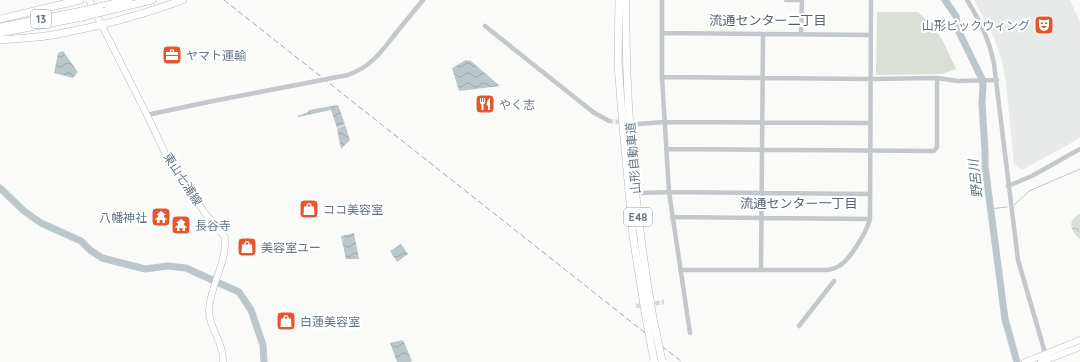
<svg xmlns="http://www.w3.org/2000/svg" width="1080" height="362" font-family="Quicksand,'Noto Sans JP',sans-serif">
	<defs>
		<pattern id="forest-crowns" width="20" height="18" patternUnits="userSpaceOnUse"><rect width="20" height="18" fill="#dadfd7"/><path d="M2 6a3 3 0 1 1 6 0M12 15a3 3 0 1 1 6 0" fill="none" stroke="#b4b9b4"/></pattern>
		<pattern id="water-waves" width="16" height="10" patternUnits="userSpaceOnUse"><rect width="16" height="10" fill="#bbc7cb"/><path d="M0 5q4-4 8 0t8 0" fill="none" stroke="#9ca6aa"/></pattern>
	</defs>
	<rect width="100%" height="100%" fill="#fafaf8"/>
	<!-- built -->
	<path fill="#e8e9e9" d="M974,0H1070L1080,22V38L1079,39L1080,43V138L1022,170L1014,164L1006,83L1002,61L994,38Z"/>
	<!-- grass -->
	<path fill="#dadfd7" d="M877,12H918L933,26L943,41L956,69L942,74L876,75Z"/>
	<!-- forest -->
	<path fill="url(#forest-crowns)" d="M1080,214V239C1071,232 1066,220 1080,214Z"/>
	<!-- water -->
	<path fill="url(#water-waves)" d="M63,51L78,72L73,78L54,73L58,53Z
		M466,60L471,61L500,86L459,91L452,68Z
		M338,105L345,124L337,128L331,110L298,117L297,116L307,113L309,110Z
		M345,125L350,140L341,149L337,129Z
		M354,233L359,259H346L341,236Z
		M401,244L408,254L397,262L390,251Z
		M402,340L404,342L412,361L409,362H397L390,343Z"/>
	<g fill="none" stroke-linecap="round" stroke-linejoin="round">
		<!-- stream -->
		<path stroke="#bbc7cb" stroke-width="1" d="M1014,205L1029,191L1080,169
			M990,209L1007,207"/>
		<!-- river -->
		<path stroke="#bbc7cb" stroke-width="7" d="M945,0L956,16L959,32L982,79L983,86L982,103L985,151V166L1005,319L1017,362
			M0,188L24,211L41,223L81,241L90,250L102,258L145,269L168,266L186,268L239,292L251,310L263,345L264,362"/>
		<!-- minor-tunnel -->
		<path stroke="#d5d9db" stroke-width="4.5" stroke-dasharray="4.5 2" stroke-linecap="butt" d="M609,121L638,124
			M636,306L664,302"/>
		<!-- major casing -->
		<g stroke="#b5babe" stroke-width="7">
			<path id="major" d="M89,0L147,115L166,155L205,213L225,237C227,262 211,284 209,309C208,327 224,342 223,362
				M1025,362L1080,340
				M1041,362L1080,347"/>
		</g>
		<!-- highway casing -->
		<g stroke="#b4b9bd" stroke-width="8">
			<path id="highway" d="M619,0L618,63L622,115L633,236L646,318
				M626,0C625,107 635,213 653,318
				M99,7L129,0
				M106,11L152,0
				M0,19L80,0
				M0,27L82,11
				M0,33L82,17
				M0,40C19,38 39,38 58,34C101,26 142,15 183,0"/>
		</g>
		<!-- minor -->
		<path stroke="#c3c8cc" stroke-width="4.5" d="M662,0V77L669,192L690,333
			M786,0H802
			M967,0C980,21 989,39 994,64L1018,260L1046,356
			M485,26L593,112L609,121
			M396,33L423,0
			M662,33L871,35
			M801,34L802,0
			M662,77L870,79L937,78L958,81L997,80
			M147,115L208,102
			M638,124L664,122L870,123
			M666,149L934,151L937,147V78
			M1008,186L1032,176L1080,149
			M642,193L669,192L870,194
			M672,217L870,219
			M761,269L763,35
			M680,270H828C832,269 836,268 839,266C850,260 867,231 870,219L871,0
			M799,326L834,281"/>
		<!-- major -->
		<use href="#major" stroke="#fff" stroke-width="6"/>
		<!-- highway -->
		<use href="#highway" stroke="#fff" stroke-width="7"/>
		<!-- rail -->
		<path stroke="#a2aab0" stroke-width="1" stroke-dasharray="6 3" stroke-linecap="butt" d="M224,0L682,362"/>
		<!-- highway-bridge casing -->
		<g stroke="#b4b9bd" stroke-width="8" stroke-linecap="butt">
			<path id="highway-bridge" d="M82,11L99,7
				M82,17L106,11
				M646,318L654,360
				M653,318L662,361"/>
		</g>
		<!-- minor-bridge -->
		<path stroke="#c3c8cc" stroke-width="4.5" d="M208,102L348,75C372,66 381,52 396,33"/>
		<!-- highway-bridge -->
		<use href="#highway-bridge" stroke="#fff" stroke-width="7"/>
	</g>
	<!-- icons -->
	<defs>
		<g id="theatre-square" transform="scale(1)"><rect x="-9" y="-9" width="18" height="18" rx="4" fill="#e4572e" stroke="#fff"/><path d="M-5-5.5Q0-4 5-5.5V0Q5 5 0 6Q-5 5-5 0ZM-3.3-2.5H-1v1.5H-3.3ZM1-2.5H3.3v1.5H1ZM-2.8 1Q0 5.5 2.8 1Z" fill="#fff"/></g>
		<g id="office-square" transform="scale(1)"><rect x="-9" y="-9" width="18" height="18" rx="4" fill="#e4572e" stroke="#fff"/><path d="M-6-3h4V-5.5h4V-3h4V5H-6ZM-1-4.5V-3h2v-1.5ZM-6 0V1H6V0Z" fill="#fff"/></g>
		<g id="restaurant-square" transform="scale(1)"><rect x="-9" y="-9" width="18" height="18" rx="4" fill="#e4572e" stroke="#fff"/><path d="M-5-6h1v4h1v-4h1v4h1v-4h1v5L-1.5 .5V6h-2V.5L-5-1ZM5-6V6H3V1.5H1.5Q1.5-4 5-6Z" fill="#fff"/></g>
		<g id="shop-square" transform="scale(1)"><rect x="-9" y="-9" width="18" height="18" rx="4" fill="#e4572e" stroke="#fff"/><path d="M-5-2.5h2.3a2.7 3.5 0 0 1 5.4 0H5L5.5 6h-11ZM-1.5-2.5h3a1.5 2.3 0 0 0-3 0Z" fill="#fff"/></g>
		<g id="temple-square" transform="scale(1)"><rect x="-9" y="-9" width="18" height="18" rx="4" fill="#e4572e" stroke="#fff"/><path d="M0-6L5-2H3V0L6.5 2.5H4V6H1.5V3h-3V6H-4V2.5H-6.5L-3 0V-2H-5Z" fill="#fff"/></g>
	</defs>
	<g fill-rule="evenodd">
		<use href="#theatre-square" x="1044" y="25"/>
		<use href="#office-square" x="172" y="55"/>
		<use href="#restaurant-square" x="485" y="104"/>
		<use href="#shop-square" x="309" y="209"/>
		<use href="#temple-square" x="161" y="217"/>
		<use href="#temple-square" x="181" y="225"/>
		<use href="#shop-square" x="247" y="247"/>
		<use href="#shop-square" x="286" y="321"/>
	</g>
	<g text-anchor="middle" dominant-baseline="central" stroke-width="4" stroke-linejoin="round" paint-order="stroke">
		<!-- shield labels -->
		<g fill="#fff" stroke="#939fa8" stroke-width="1">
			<rect x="31" y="10" width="20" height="18" rx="3"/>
			<rect x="624" y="208" width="28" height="18" rx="3"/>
		</g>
		<g font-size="11" font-weight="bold" fill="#657683">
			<text x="41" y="19">13</text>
			<text x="638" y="217">E48</text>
		</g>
		<!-- poi labels -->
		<g font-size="12" fill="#657683" stroke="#fff" text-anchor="start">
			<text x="1030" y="25" text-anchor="end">山形ビックウィング</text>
			<text x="186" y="55">ヤマト運輸</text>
			<text x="499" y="104">やく志</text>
			<text x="323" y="209">ココ美容室</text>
			<text x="147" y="217" text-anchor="end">八幡神社</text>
			<text x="195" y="225">長谷寺</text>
			<text x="261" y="247">美容室ユー</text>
			<text x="300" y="321">白蓮美容室</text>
		</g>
		<!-- street labels -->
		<g font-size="12" fill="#657683" stroke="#fff">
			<text transform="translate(633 158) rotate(-95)">山形自動車道</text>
			<text transform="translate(183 179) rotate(57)">東山七浦線</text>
		</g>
		<!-- neighbourhood labels -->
		<g font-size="13" fill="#57646e" stroke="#fff">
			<text x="768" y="20">流通センター二丁目</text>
			<text x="799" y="203">流通センター一丁目</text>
		</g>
		<!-- water labels -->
		<g font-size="13" font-style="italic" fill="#60757c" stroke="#fff">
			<text transform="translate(975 179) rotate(-96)">野呂川</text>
		</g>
	</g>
</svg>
